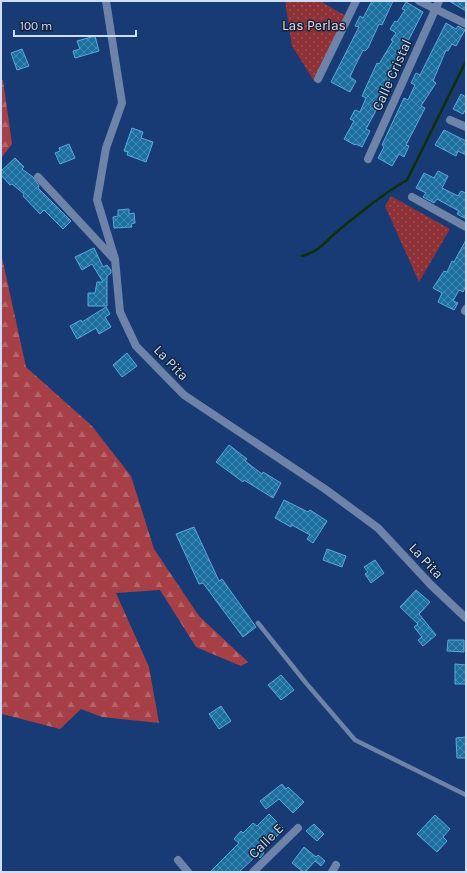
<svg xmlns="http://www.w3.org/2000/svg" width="467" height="873" font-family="Karla,sans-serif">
	<defs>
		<pattern id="grass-dots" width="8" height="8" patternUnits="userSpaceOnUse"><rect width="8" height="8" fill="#8e3238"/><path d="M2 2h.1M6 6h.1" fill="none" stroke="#9d4f56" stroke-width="1.8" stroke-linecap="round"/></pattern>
		<pattern id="forest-firs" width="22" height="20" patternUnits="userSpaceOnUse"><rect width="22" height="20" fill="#a64046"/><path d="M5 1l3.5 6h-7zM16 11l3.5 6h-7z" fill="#b5646b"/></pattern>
		<pattern id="building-cross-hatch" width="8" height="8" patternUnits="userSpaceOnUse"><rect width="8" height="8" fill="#1c70a0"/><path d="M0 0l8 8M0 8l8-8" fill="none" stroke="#468bb3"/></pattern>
	</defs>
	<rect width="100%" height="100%" fill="#183b75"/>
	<!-- grass -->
	<path fill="url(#grass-dots)" d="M285,1H320L346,16L314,81L292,46Z
		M391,196L450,229L419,282L385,206Z"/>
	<!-- forest -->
	<path fill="url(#forest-firs)" d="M1,79L3,80L12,144L1,158Z
		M1,253L26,367L92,426L131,476L154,549L199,616L248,662L241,666L196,647L160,590L116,593L149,667L159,723L102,717L81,709L60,729L2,714Z"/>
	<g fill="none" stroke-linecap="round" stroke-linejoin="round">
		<!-- stream -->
		<path stroke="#0e3105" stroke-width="2.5" d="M302,256C321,251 325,241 339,230C361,212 383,194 407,180L466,61"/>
	</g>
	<!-- building -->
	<path fill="url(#building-cross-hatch)" stroke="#5ba8db" d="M372,1H393L382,25L379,24L368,48L365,51L363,50L355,66L350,77L356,81L350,92L331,82L359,27L355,26L360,16L363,18Z
		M449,1H466V11Z
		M406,2L423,12L394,68L379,105L366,129L370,131L362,147L356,144L355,145L344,139L354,121L350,119L355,110L360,112L366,98L362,96L377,63L379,64L393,41L391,40L396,33L390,29L395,21L397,22L405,10L402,9Z
		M446,23L456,29L458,26L465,30L456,46L452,44L448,51L446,50L433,81L436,83L421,106L425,108L406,145L409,146L404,157L399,154L392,166L378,158L384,147L382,145L404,98L408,100L415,85L411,83L416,73L420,75Z
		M95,36L99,51L75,58L73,51L80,49L77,41Z
		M22,49L29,66L17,70L11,53Z
		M461,94L466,97V109L463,114L453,109Z
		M132,128L143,132L141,138L153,142L146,162L127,155L128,152L124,151Z
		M444,130L466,141V155L458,151L456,156L435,145Z
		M69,144L75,158L60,164L55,153L60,151L59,148Z
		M15,158L24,167L22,169L33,177L39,186L38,188L71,221L63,229L44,210L40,214L23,196L24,194L12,184L10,185L1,175V171Z
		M438,171L448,176L442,188L458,196L461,191L466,193V219L457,214L459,211L437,199L434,203L423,197L426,193L416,188L424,173L434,178Z
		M129,209V214L134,213L135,223L131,224L132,227L114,228L113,217L118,216V210Z
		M466,240V286L463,292L459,290L453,301L458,303L454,310L438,302L442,293L433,288L444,271L447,272L452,261L454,262Z
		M94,248L103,267L107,265L111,270V273L107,276V306H88V293H95L97,282H103L92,264L82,270L75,257Z
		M106,307L110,314L105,317L111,327L99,334L96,328L77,339L70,326L81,320L82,322Z
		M127,353L137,366L122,377L113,365Z
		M229,445L247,459L245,461L262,474L263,472L281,483L273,498L244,480L243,482L216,462Z
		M284,500L308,512L310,510L327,521L313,543L307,539L310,535L292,525L291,527L275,518Z
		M194,527L219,581L222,579L256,627L243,637L203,583L199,584L176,534Z
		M327,549L346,556L342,567L323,560Z
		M375,560L384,573L371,583L365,574L368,572L364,567Z
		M416,590L430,602L419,614L436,635L423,646L418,640L422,637L414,627L418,624L400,607Z
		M448,640H464V652L447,651Z
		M455,664L466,665V684H455Z
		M281,675L294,690L281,700L268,685Z
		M221,706L231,721L219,729L209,714Z
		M466,737V758H457L456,738Z
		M282,784L286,789L288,787L304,802L293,813L279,799L266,809L260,801Z
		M269,814L284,829L262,851L264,853L260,858L257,855L239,872H210L239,843L234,839L241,831L243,833L253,823L257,826Z
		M435,815L450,829L443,837L447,841L437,852L417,834Z
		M314,824L324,834L317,841L306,831Z
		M304,847L316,857L318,855L325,861L321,866L315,861L305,872H303L292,863Z"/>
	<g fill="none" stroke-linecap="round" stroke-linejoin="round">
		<!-- lane -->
		<path stroke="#6d83a7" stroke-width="4.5" d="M258,623L306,683L355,740L466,795"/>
		<!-- street -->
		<path stroke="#6d83a7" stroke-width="8" d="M106,1L122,103L106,148L97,200L115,259L120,312L136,346L184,395L325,489L378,528L431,585L466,618
			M419,1L466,24
			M318,79L356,1
			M450,120L466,127
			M368,159L439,1
			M38,177L113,258
			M412,197L466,227
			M465,311L466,309
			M178,860L188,872
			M253,872L298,828
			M332,872L336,865"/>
	</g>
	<g text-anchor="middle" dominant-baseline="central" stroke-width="3" stroke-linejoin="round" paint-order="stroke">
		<!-- park labels -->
		<g font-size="14" fill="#f3d6d5" stroke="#14243e">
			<text x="314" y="25">Las Perlas</text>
		</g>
		<!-- street labels -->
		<g font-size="14" fill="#cddefa" stroke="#14243e">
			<text transform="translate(392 75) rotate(-66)">Calle Cristal</text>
			<text transform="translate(171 363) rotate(46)">La Pita</text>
			<text transform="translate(426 561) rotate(47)">La Pita</text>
			<text transform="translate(266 841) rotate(-45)">Calle E</text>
		</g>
	</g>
	<!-- border -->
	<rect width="467" height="873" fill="none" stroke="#cddefa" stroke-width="4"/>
	<!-- scale -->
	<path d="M14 30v6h122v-6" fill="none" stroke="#cddefa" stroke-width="2"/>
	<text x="20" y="30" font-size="12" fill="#cddefa" stroke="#14243e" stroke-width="3" paint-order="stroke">100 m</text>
</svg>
